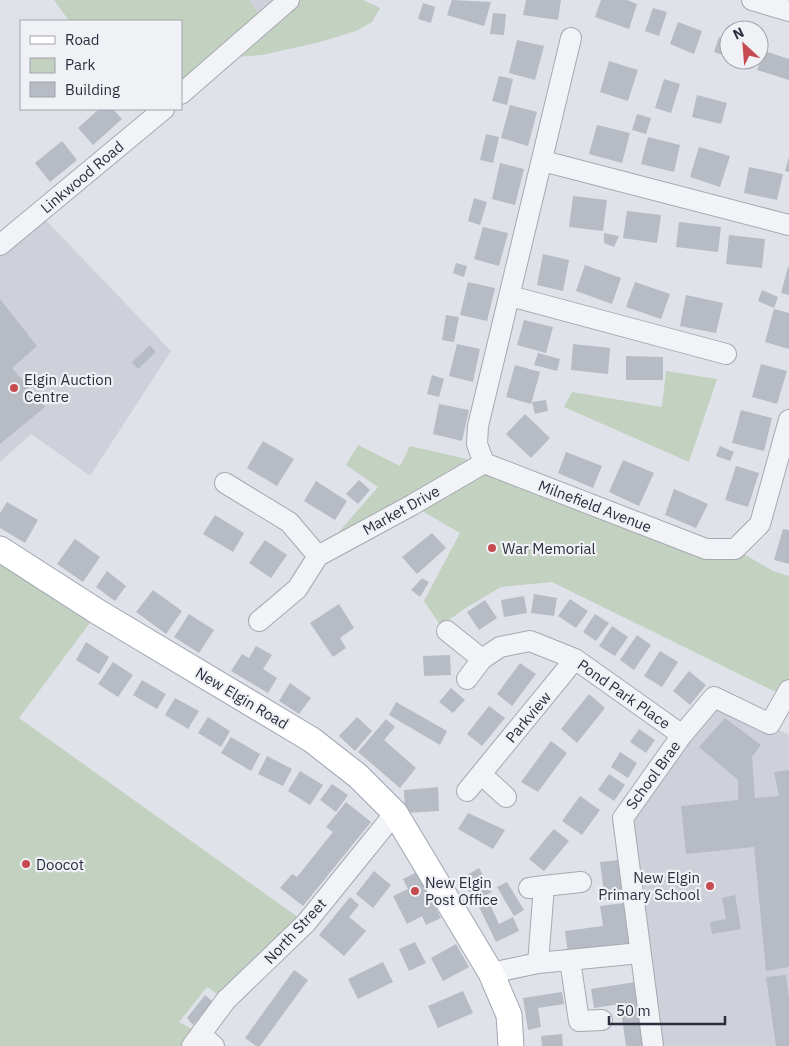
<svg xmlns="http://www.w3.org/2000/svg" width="789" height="1046" font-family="'IBM Plex Sans',sans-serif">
	<rect width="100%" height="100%" fill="#dfe2e8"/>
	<!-- built -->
	<path fill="#ced1da" d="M249,0H290L265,22Z
		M39,213L171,351L90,476L31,434L0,462V245Z
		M714,697L789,735V1046H653L623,818Z"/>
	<!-- green -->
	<path fill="#c3d1c1" d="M54,0H249L265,22L289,0H363L380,8L372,22L356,31L320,42L262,55L223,58L181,94V21H69Z
		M666,371L717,379L689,462L564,407L572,392L662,407Z
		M358,445L400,466L410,446L484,463L735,549L773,571L789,576V690L786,697L552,582L501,587L464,609L441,626L424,601L460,533L412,505L318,556L378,487L346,465Z
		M0,549L98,612L19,718L306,923L226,1000L207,987L179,1022L201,1034L192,1046H0Z"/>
	<!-- building -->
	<path fill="#b7bbc4" d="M452,0L491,2L484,26L447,15Z
		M526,0H561L558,20L523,15Z
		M601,0H627L637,4L629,29L595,17Z
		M423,3L435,7L431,23L418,19Z
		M653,8L667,12L659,36L645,31Z
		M493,13L506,14L504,35L490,34Z
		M678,22L702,31L694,54L670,44Z
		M719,37L729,40V57L714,52Z
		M517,40L544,46L535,80L509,73Z
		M764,51L789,59V80L757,70Z
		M609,61L638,70L628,101L600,92Z
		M499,76L513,79L507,105L492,101Z
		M664,79L680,84L671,113L655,108Z
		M697,95L727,103L721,124L692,117Z
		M510,105L537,112L528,146L501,138Z
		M99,109H113L122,119L93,145L78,128Z
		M637,114L651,118L646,134L632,130Z
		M597,125L630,133L622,163L589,154Z
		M486,134L499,137L493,163L480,160Z
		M648,137L680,145L674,172L641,164Z
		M62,141L77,160L50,182L35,163Z
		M699,147L730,156L720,187L690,177Z
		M789,157V172L785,171Z
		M500,163L524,169L515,205L492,199Z
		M749,167L783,174L777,200L744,193Z
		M573,196L607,200L603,231L569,227Z
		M474,198L487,202L480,225L468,221Z
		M627,211L661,215L657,243L623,238Z
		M679,222L721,227L718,252L676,247Z
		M483,227L508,233L499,266L474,259Z
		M604,233L619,236L614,247L604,243Z
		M729,235L765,239L762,268L726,264Z
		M543,254L569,260L563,291L537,285Z
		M456,263L467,266L464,277L453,273Z
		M585,265L621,278L612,304L576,291Z
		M788,267H789V295L781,293Z
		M468,282L495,288L487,321L460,315Z
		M635,282L670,294L661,319L626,307Z
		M762,290L778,297L774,308L758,301Z
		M686,295L723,303L716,333L680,326Z
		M0,299L37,346L12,368L45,407L0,444Z
		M774,309L789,313V349L765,342Z
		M446,315L459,317L454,342L442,340Z
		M524,320L553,327L546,353L517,345Z
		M457,344L480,349L473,382L449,376Z
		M573,344L610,348L608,374L571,370Z
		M150,345L156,352L138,369L132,362Z
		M538,353L560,359L557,371L534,365Z
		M626,356L663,357V380H626Z
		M761,364L787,371L777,404L752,397Z
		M515,365L540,372L531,404L506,397Z
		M432,375L444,379L439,397L427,394Z
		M546,400L548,411L535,414L532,402Z
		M439,404L469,410L462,441L433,434Z
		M741,410L772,418L764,451L732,443Z
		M525,414L550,438L531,458L506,434Z
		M263,441L294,459L277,486L247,468Z
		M720,446L734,452L730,461L716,456Z
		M566,452L602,466L593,488L558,473Z
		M623,460L654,473L639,506L609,492Z
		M736,466L759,473L748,507L725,500Z
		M359,480L370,490L358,504L346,494Z
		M316,481L347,501L335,520L304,501Z
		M674,489L708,504L696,528L665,515Z
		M7,502L38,520L25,543L0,528V513Z
		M215,515L244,533L233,552L203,534Z
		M783,529L789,530V564L774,560Z
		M432,533L446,548L417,574L402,557Z
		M75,539L100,557L83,582L57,564Z
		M265,540L287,555L271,578L249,563Z
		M107,571L126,586L115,601L96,587Z
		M422,578L429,582L420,597L411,590Z
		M153,590L182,611L166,634L136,612Z
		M534,594L557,598L554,616L531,613Z
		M524,596L527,613L504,617L501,600Z
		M570,599L588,611L576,628L558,616Z
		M485,600L497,618L479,630L467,612Z
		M339,604L354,628L340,638L346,648L333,657L310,623Z
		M189,614L214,630L199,653L174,637Z
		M595,614L609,623L596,641L583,632Z
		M612,626L628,637L615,656L599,646Z
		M637,635L651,645L634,670L620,660Z
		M86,642L109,657L99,674L76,660Z
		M256,646L272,655L263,669L277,678L268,693L231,671L242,654L249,658Z
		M660,651L678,662L662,687L644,676Z
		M450,655L451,675L424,676L423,656Z
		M113,662L133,675L118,697L98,684Z
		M520,663L536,674L512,706L497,694Z
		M689,671L706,685L690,705L673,691Z
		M142,680L166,694L157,709L133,695Z
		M290,683L311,698L299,714L279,701Z
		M451,688L465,700L453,713L439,702Z
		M589,694L605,708L577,743L561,729Z
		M175,698L199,711L188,729L165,715Z
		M396,702L447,731L440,745L389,715Z
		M489,706L505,718L482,746L467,734Z
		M208,717L230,731L221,747L198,733Z
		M357,717L372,731L355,751L339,736Z
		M725,718L761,745L752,757L755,798L779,796L774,772L789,770V967L766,971L754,847L686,854L681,806L738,800V780L699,747Z
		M386,719L395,727L384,740L416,768L400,788L358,752Z
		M639,729L655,740L646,753L630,742Z
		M231,737L260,754L251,771L221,753Z
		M551,741L567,753L538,792L521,782Z
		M620,752L637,763L628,778L611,767Z
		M267,756L292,769L283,786L258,774Z
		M300,771L323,785L310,805L288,791Z
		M609,774L625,785L614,801L598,790Z
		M332,784L348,795L336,812L320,800Z
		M438,787L439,811L405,813L404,790Z
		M580,796L600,810L582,835L562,821Z
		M346,802L371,822L303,906L280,888L292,874L297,877L333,832L326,827Z
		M468,813L505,830L493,849L458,829Z
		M554,829L569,841L544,871L529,859Z
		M21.5 864a4.5 4.5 0 1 1 9 0a4.5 4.5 0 1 1-9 0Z
		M618,860L623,897L605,900L600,862Z
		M479,868L492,892L474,901L462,878Z
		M374,871L391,885L373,908L356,894Z
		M417,872L441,918L426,925L422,916L407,924L393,896L408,889L403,879Z
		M507,882L524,910L514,916L497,887Z
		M735,895L741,929L712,934L710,922L726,919L722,898Z
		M350,897L359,905L349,917L366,931L344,956L319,935Z
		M489,902L499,924L513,917L519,931L496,942L479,907Z
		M624,903L629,946L568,954L565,931L603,926L600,906Z
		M415,942L426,963L409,971L399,949Z
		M456,944L469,967L443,981L431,958Z
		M383,962L393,982L358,999L348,979Z
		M294,970L308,980L260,1046H256L245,1038Z
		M786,975L789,998V1046H776L766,977Z
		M635,982L644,1046H626L620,1004L594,1008L591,989Z
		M463,991L473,1013L438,1028L428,1006Z
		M562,992L564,1004L538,1008L541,1027L528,1030L523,998Z
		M205,995L213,1002L193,1025L187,1018Z
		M562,1034L563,1046H542L541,1036Z"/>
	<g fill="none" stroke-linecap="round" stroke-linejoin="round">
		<!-- minor casing -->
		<g stroke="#a5a9b2" stroke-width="22">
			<path id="minor" d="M752,0L789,11
				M571,38L478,426L477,444L484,463L706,549H735L760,524L789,420
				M181,94L289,0
				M543,161L789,225
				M0,245L164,109
				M510,296L726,354
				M225,483L289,522L318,556
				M259,621L297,589L318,556L412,505L484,463
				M447,631L482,659
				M467,679L482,659L500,647L530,641L575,659L682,735
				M481,774L506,797
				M467,791L575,659
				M544,886L581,882
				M529,888L544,886L538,963
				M570,960L579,1021L602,1020
				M491,973L538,963L640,953
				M201,1034L214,1046
				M192,1046L226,1000L306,923L395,813
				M653,1046L623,818L682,735L714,697L770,724L789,690"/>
		</g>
		<!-- major casing -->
		<g stroke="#9fa5b3" stroke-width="27">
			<path id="major" d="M0,549L98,612L312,740L358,776L395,813L491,973L509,1015L511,1046"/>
		</g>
		<!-- minor -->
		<use href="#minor" stroke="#f2f3f6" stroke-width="20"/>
		<!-- major -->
		<use href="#major" stroke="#fff" stroke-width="25"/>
	</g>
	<!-- markers -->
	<g fill="#c64b51" stroke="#eff1f5" stroke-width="2">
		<circle cx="14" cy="388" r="5"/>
		<circle cx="492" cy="548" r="5"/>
		<circle cx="26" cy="864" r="5"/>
		<circle cx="710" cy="886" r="5"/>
		<circle cx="415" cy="891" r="5"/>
	</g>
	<g text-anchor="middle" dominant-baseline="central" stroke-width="4.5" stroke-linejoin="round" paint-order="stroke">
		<!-- street labels -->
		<g font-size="15" fill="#292f3e" stroke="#eff1f5">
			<text transform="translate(82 177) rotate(-40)">Linkwood Road</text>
			<text transform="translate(595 506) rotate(21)">Milnefield Avenue</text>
			<text transform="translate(401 510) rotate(-29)">Market Drive</text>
			<text transform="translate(624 694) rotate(35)">Pond Park Place</text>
			<text transform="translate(242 698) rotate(31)">New Elgin Road</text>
			<text transform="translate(528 717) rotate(-50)">Parkview</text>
			<text transform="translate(653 775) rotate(-54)">School Brae</text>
			<text transform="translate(295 931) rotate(-47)">North Street</text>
		</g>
		<!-- poi labels -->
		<g font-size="15" fill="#292f3e" stroke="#eff1f5" text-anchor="start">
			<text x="24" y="379">Elgin Auction<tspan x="24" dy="17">Centre</tspan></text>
			<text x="502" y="548">War Memorial</text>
			<text x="36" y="864">Doocot</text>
			<text x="700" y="877" text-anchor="end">New Elgin<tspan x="700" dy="17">Primary School</tspan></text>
			<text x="425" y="882">New Elgin<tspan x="425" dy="17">Post Office</tspan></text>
		</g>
	</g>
	<!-- legend -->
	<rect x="20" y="20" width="162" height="90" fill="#eff1f5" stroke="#a0a3ac"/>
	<rect x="30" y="36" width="25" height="8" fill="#ffffff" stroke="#a0a3ac"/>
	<text x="65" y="45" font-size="15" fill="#292f3e">Road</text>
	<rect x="30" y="58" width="25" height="15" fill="#c3d1c1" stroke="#a0a3ac"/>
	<text x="65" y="70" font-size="15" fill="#292f3e">Park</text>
	<rect x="30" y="82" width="25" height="15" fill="#b7bbc4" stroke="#a0a3ac"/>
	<text x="65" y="95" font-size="15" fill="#292f3e">Building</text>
	<!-- north arrow -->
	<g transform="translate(744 45) rotate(334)"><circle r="24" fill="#eff1f5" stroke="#a0a3ac"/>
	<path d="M0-4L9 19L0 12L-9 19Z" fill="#c64b51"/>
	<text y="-8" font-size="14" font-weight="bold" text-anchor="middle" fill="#292f3e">N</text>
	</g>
	<!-- scale -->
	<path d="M609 1016v8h116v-8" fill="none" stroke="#292f3e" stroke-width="2.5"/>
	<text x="616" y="1016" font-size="15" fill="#292f3e" stroke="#eff1f5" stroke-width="4" paint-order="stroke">50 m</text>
</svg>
